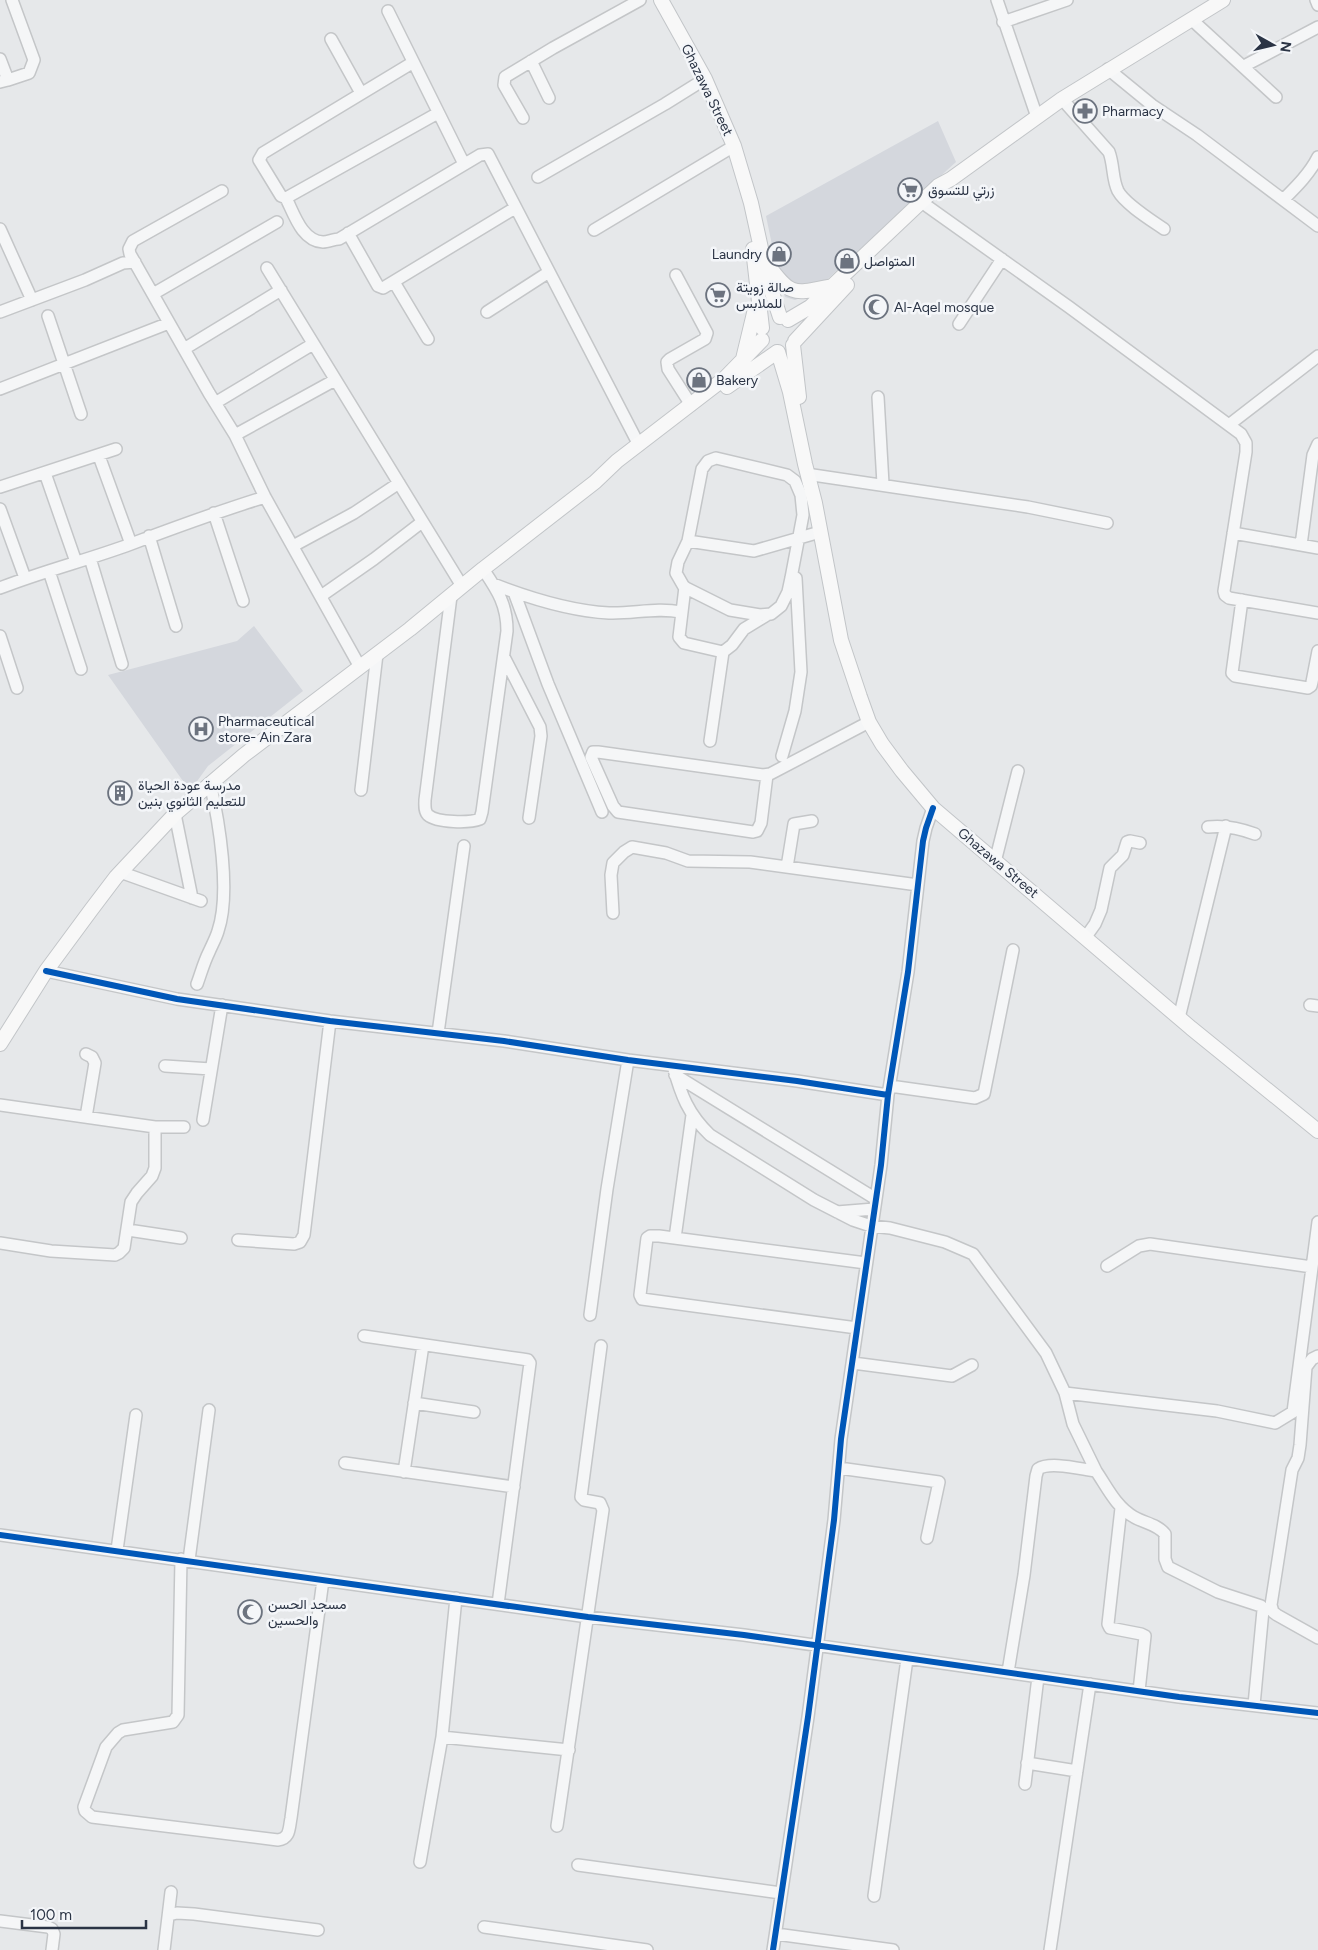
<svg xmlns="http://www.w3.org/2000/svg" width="1318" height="1950" font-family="Figtree,Vazirmatn,sans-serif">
	<rect width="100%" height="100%" fill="#e6e8ea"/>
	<!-- built -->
	<path fill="#d4d7dd" d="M938,121L956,162L811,294L795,300L785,297L781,288L766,216Z
		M254,626L303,691L208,766L190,791L108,675L237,641Z"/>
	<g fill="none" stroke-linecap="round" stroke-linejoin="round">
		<!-- minor casing -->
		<g stroke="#c4c6c8" stroke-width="14">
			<path id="minor" d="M997,0L1037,117
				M1316,0L1318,5
				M388,11L464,164
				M1191,19L1276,97
				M1003,22L1067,0
				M331,39L361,93
				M0,59L8,80L0,82
				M531,61L549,98
				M412,63L263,153L259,160L281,196L286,198L438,113
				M1244,66L1318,27
				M1108,69L1152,105L1197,135L1318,226
				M8,80L29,73L34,60L12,0
				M1062,99L1109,152C1114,165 1112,179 1118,191C1125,204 1151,220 1164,229
				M523,118L504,85L505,77L553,48L640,0
				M538,177L665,104L705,79
				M222,191L133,241L129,249L130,254L209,393L235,435L265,497L360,667
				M286,198C294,214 302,241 323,242C328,242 334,239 339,239L480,155L488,154L639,445
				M1284,199C1297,186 1310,173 1318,157
				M927,206L1069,307L1241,434L1246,443V452L1224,591L1225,595L1229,598L1318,613
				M0,229L32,300
				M594,230L734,146
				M348,233L378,286L383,288L515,208
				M267,268L462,586
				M676,275L707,333L705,339L670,359L667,362L668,369L691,405
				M394,282L428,339
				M153,294L277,222
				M0,312L85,280L123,263L135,262
				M487,312L549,272
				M48,316L81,414
				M959,324L1002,259
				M184,349L281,290
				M0,389L169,323
				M878,397L883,484
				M215,403L313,344
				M1230,424L1318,356
				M235,435L335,380
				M99,456L131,544
				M716,458L787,475L795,481L801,495L803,515L791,578L788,592L781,606L771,614L760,615L730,610L684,587L676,573L678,562L688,541L702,469L708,461Z
				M45,473L76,562
				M813,475L1028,507L1107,523
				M0,487L116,449
				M0,509L25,578
				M214,513L243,601
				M1233,533L1318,548
				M149,536L176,626
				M688,541L754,551L820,532
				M1301,545L1313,455L1318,444
				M293,546L354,513L399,483
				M90,558L122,664
				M49,571L81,669
				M493,584C529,598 570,611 609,613C633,614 656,607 681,612
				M685,587L679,637L684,643L723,652L732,645L744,629L767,615
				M0,588C43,571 88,560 131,544C176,527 220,511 265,497
				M514,592L548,684L602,812
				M321,596L374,559L422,522
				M451,596L425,800C425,805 424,811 428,815C437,823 470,823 480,819L482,812L507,631C507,604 497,590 483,569
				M1242,600L1232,673L1235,676L1308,688L1311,686L1312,682L1318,651
				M0,636L17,688
				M504,657L540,727L541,736L529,818
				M710,741L723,652
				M782,756L795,711L801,672L796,578
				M767,775L761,823L757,831L753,832L618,812L613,806L591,757L593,752H598L763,775L770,774L869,722
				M361,790L377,654
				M175,814L192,898
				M1208,827C1225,825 1239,828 1255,834
				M995,862L1018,771
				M787,867L794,824L812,821
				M120,872L201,901
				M613,913L611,875L613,863L624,852L632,847L666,853L688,861L750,862L918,885
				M1085,938L1095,924L1101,910L1110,868L1123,855L1127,842L1130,841L1140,843
				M46,971L177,999L330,1021L504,1041L628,1060L797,1081L888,1095
				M197,984C201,973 204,962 209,952C212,945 216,938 218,931C231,893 219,821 210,783
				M1310,1005L1318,1006
				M1179,1018L1226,826
				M438,1033L464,846
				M86,1054L92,1057L95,1063L86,1117
				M165,1066L211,1069
				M673,1066C681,1095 688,1114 710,1135L814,1200L853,1220L871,1226L890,1228L945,1242L973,1254L1046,1353L1065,1393
				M675,1075L876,1199
				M890,1086L975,1098L984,1094L1013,950
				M0,1105L155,1127H184
				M203,1120L222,1005
				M837,1212L874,1209
				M128,1230L181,1238
				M675,1238L692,1115
				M238,1240L294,1244L300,1242L304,1235L330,1021
				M0,1243L51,1251L115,1255L119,1253L124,1248L131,1202L137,1193L152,1176L155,1168V1127
				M1107,1266L1139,1246L1150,1244L1312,1267
				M590,1315L607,1189L628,1060
				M857,1328L642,1299L640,1295L647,1238L650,1236H659L866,1263
				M364,1336L522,1359L528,1360L530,1363L498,1604
				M1318,1356L1312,1359L1306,1367L1300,1445L1298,1458L1292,1470L1271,1605L1273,1612L1277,1615L1318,1638
				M853,1363L952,1376L972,1365
				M414,1403L474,1412
				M345,1463L514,1487
				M839,1468L939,1482L927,1538
				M1096,1471L1073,1424L1065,1393L1217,1411L1275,1423L1293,1412L1318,1222
				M404,1472L423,1345
				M1121,1508L1108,1624L1110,1628L1141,1634L1145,1636L1139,1691
				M0,1535L588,1617L744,1635L1179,1697L1318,1713
				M117,1550L136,1415
				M181,1559L178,1715L173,1722L123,1730L118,1733L106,1747L84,1807L85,1811L92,1817L278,1840C290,1839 289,1828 291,1818L323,1580
				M189,1560L209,1410
				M1008,1672L1024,1575L1036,1476L1038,1469C1050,1461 1080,1469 1096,1471C1107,1487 1116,1507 1134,1517C1144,1523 1157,1524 1165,1534V1559L1168,1567L1218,1592L1261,1606L1263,1610L1254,1705
				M442,1737L569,1750
				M1027,1763L1077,1771
				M1025,1784L1038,1677
				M557,1826L603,1510L600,1503L584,1500L581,1497L601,1346
				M420,1862L442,1737L456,1598
				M578,1865L781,1893
				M874,1896L907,1659
				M169,1915L177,1913L194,1914L318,1930
				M0,1921L48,1927L52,1929L54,1934L52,1950
				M484,1927L647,1950
				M776,1934L893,1950
				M164,1950L171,1892
				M773,1950L808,1717L834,1520L841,1439L881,1165L888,1095L908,972L923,841L926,828L933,808
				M1050,1950L1090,1684"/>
		</g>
		<!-- major casing -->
		<g stroke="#c2c5c8" stroke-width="16">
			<path id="major" d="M661,0L705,79L734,146L751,203L768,280L780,317
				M753,249L762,328
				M767,264C792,297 793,294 832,286
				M788,320L810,307L938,186L951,179L1062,99L1223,0
				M795,341L847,285
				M793,345L799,397
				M778,352L790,392L805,464L815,503L841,640L860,697L869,722L882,744L902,771L933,808L1191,1028L1318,1131
				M743,359L755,309
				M727,387L777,352
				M0,1044L46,971L91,910L116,877L175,814L244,755L410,629L483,569L595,482L617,461L725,378L762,340"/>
		</g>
		<!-- minor -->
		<use href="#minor" stroke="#f5f6f7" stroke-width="11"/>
		<!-- major -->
		<use href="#major" stroke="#f8f8f8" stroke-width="14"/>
		<!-- cycleway casing -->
		<g stroke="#f4f6f9" stroke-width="9">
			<path id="cycleway" d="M46,971L177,999L330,1021L504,1041L628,1060L797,1081L888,1095
				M0,1535L588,1617L744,1635L1179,1697L1318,1713
				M773,1950L808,1717L834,1520L841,1439L881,1165L888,1095L908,972L923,841L926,828L933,808"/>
		</g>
		<!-- cycleway -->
		<use href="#cycleway" stroke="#0057b8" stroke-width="6"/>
	</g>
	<!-- icons -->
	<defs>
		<g id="pharmacy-ring" transform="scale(1.25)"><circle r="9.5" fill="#f4f6f9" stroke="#6c737f" stroke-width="1.5"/><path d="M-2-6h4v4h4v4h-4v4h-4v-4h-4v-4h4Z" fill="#6c737f"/></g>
		<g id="supermarket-ring" transform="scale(1.25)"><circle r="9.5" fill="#f4f6f9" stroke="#6c737f" stroke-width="1.5"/><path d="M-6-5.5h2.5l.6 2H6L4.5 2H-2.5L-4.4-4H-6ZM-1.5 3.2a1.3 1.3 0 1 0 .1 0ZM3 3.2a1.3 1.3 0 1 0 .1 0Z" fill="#6c737f"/></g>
		<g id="shop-ring" transform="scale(1.25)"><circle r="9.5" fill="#f4f6f9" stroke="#6c737f" stroke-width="1.5"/><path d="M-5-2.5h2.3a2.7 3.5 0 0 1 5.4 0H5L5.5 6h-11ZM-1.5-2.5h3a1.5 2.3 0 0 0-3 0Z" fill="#6c737f"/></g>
		<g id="mosque-ring" transform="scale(1.25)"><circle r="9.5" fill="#f4f6f9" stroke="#6c737f" stroke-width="1.5"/><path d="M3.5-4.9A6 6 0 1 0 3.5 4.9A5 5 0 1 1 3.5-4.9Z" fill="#6c737f"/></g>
		<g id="hospital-ring" transform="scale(1.25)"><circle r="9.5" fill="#f4f6f9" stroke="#6c737f" stroke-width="1.5"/><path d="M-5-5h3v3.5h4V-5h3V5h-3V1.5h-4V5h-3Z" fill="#6c737f"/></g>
		<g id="building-ring" transform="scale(1.25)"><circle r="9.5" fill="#f4f6f9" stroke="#6c737f" stroke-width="1.5"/><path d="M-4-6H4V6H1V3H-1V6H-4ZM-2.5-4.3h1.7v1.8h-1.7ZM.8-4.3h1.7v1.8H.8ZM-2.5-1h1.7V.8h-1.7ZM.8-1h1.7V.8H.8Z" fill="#6c737f"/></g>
	</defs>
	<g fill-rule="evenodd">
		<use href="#pharmacy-ring" x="1085" y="111"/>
		<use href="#supermarket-ring" x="910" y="190"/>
		<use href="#shop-ring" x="779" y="254"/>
		<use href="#shop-ring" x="847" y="261"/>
		<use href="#supermarket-ring" x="718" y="295"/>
		<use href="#mosque-ring" x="876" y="307"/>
		<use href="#shop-ring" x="699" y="380"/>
		<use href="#hospital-ring" x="201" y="729"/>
		<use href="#building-ring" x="120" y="793"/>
		<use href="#mosque-ring" x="250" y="1612"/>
	</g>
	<g text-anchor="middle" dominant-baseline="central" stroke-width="5" stroke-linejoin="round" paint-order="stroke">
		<!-- street labels -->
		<g font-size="14" fill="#2b3445" stroke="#f4f6f9">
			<text transform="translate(707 90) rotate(64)">Ghazawa Street</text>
			<text transform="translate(998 863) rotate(40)">Ghazawa Street</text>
		</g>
		<!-- poi labels -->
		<g font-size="14" fill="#2b3445" stroke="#f4f6f9" text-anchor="start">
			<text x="1102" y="111">Pharmacy</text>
			<text x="928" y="190">زرتي للتسوق</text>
			<text x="762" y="254" text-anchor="end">Laundry</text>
			<text x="864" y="261">المتواصل</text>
			<text x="736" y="287">صالة زويتة<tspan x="736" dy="16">للملابس</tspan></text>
			<text x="894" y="307">Al-Aqel mosque</text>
			<text x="716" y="380">Bakery</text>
			<text x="218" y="721">Pharmaceutical<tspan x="218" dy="16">store- Ain Zara</tspan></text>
			<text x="138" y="785">مدرسة عودة الحياة<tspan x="138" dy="16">للتعليم الثانوي بنين</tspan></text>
			<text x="268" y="1604">مسجد الحسن<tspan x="268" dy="16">والحسين</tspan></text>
		</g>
	</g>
	<!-- north arrow -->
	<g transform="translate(1273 45) rotate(98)" stroke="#f4f6f9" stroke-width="4" paint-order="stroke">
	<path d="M0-4L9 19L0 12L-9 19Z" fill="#2b3445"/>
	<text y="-8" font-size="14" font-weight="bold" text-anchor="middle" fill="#2b3445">N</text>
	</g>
	<!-- scale -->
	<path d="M22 1920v8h124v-8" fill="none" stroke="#2b3445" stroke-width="2.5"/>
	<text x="30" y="1920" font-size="15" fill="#2b3445" stroke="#f4f6f9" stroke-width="4" paint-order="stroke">100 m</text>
</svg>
